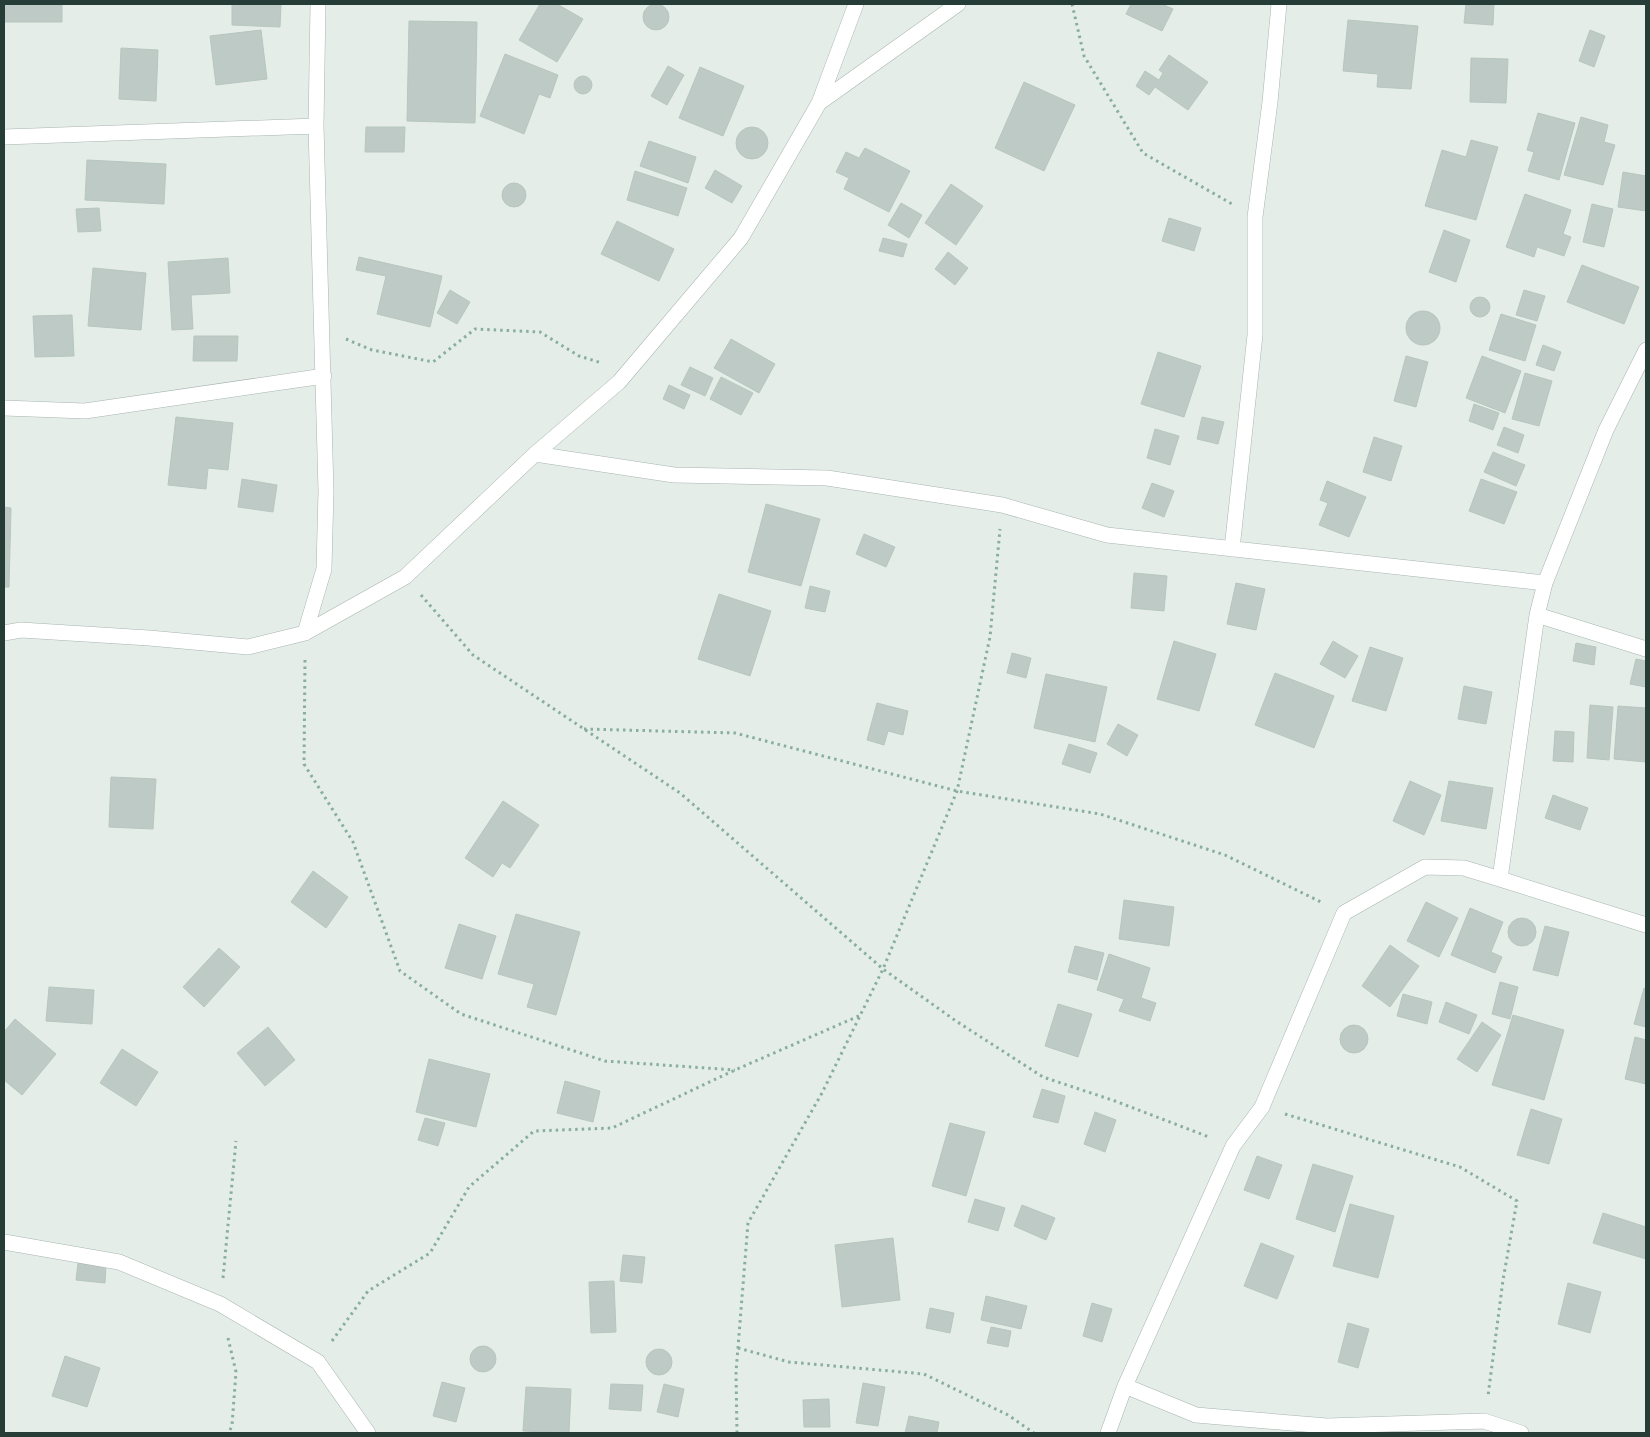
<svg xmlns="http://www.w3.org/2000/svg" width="1650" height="1437" font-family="'Open Sans',sans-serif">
	<rect width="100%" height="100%" fill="#e5ede9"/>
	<!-- building -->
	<path fill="#bdcac5" stroke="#b7c6bf" d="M643 17a13 13 0 1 1 26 0a13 13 0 1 1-26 0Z
		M4,4H62V22H4Z
		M232,4H281L280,27L232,25Z
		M540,4H557L583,19L557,62L519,40Z
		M1131,4H1162L1173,9L1162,31L1126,14Z
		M1466,4H1494L1493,25L1464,23Z
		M1348,20L1418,26L1411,89L1377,87L1378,74L1343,71Z
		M409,21L477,22L475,123L407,121Z
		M261,30L267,79L216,85L210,36Z
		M1590,30L1605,36L1594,67L1579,61Z
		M121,48L158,50L156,101L119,99Z
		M505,54L558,75L550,98L539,94L524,134L480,116Z
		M1169,55L1208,82L1188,110L1155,87L1149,95L1136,86L1145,71L1159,80L1163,73L1159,70Z
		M1471,58L1508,59L1506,103L1470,102Z
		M668,66L684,75L667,105L651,96Z
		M700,67L744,86L723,136L679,118Z
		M574 85a9 9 0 1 1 18 0a9 9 0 1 1-18 0Z
		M1024,82L1075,105L1044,171L995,148Z
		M1538,113L1575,123L1559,180L1528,171L1534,152L1527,150Z
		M1581,117L1608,125L1604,142L1615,145L1603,185L1564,175Z
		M366,127H405L404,152H365Z
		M736 143a16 16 0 1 1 32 0a16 16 0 1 1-32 0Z
		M1471,140L1498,147L1476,220L1425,206L1442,150L1466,157Z
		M649,141L696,157L688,183L640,166Z
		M865,148L910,171L889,212L844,189L849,178L836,172L846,152L859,158Z
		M87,160L166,164L164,204L85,200Z
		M715,170L742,186L732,203L705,188Z
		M635,171L687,188L678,216L627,200Z
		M1623,172L1646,176V211L1618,207Z
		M502 195a12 12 0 1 1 24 0a12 12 0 1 1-24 0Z
		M951,184L983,206L956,245L925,223Z
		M1525,194L1571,210L1563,234L1571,237L1564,256L1537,247L1534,257L1506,247Z
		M901,203L922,215L909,238L888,225Z
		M1592,204L1613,209L1604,247L1583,242Z
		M99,208L101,231L78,232L76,209Z
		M1169,218L1201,228L1194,251L1162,241Z
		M617,221L674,249L659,281L601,254Z
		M1444,230L1470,240L1456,282L1429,272Z
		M883,238L907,244L903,257L879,251Z
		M948,252L968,268L955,285L935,269Z
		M359,257L442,276L430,327L377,314L386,276L356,270Z
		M228,258L230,293L191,295L193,329L172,330L168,262Z
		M1582,265L1639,287L1624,324L1567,302Z
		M93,268L146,273L141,330L88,326Z
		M450,290L470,302L457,324L437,313Z
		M1524,290L1545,296L1537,321L1516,315Z
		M1470 307a10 10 0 1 1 20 0a10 10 0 1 1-20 0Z
		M1406 328a17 17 0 1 1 34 0a17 17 0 1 1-34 0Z
		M1501,314L1536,325L1525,361L1489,350Z
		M72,315L74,356L35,357L33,316Z
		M194,336H238L237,361H193Z
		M731,339L775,364L759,393L714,368Z
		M1543,345L1561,352L1554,371L1536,365Z
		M1158,352L1201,366L1184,417L1141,404Z
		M1406,356L1428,362L1416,407L1394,401Z
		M1482,356L1521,371L1505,413L1466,398Z
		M690,367L713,378L705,396L681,385Z
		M1525,373L1552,381L1539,426L1512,419Z
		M721,377L753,393L741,415L710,399Z
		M669,385L690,395L684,409L663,399Z
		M1474,404L1499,413L1493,430L1469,421Z
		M176,417L233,423L228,470L208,468L206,489L168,485Z
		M1202,417L1224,422L1218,444L1197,439Z
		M1504,427L1524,435L1518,453L1497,445Z
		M1155,429L1179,436L1170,465L1147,458Z
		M1374,437L1402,446L1391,481L1363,472Z
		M1493,452L1525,465L1516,486L1484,472Z
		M242,479L277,485L273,512L238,507Z
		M1481,479L1517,492L1504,524L1469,511Z
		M1327,481L1366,497L1349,537L1319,525L1328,503L1320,500Z
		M1152,483L1174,491L1164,517L1142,508Z
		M766,504L820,519L801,586L748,572Z
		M4,507L11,508L9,587H4Z
		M864,534L895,547L886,567L856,554Z
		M1134,573L1167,576L1164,611L1131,608Z
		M1236,583L1265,589L1256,630L1227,624Z
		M810,586L830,591L825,612L805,608Z
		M719,594L771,611L750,676L698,659Z
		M1174,641L1216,654L1199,711L1157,699Z
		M1333,641L1358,656L1345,678L1320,664Z
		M1576,643L1596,647L1594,665L1573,661Z
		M1370,647L1403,658L1386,711L1352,701Z
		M1012,653L1031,658L1026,678L1007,673Z
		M1636,659L1646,661V687L1630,684Z
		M1275,673L1334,696L1314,748L1255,725Z
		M1046,674L1107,687L1095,742L1034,728Z
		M1464,686L1492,692L1486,724L1458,719Z
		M877,703L908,711L903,735L888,731L884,745L867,740Z
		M1590,705L1613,707L1609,760L1587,758Z
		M1618,706L1646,708V762L1614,759Z
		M1118,724L1138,735L1127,756L1107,744Z
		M1555,731L1574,732L1573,762L1553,761Z
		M1069,744L1097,753L1090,773L1062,764Z
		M111,777L156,779L153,829L109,827Z
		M1410,781L1441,795L1424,835L1393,821Z
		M1449,781L1493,788L1486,829L1441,821Z
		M1553,795L1588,808L1580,830L1545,818Z
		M503,801L539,825L510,868L502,863L493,877L465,858Z
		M313,871L348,897L326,928L291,902Z
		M1124,900L1174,907L1169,946L1119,939Z
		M1426,902L1458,918L1439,957L1407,941Z
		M1470,908L1503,922L1491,952L1502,957L1495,973L1451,955Z
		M516,914L580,932L556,1015L527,1007L534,984L498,974Z
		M1508 932a14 14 0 1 1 28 0a14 14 0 1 1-28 0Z
		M459,924L496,936L482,979L445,968Z
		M1545,926L1569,932L1558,976L1533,970Z
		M1390,945L1419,966L1390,1007L1362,986Z
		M1075,946L1104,953L1097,980L1068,972Z
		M219,948L240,967L204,1007L183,987Z
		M1109,954L1150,968L1141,998L1156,1003L1150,1021L1119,1011L1124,999L1097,990Z
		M1500,982L1518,987L1510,1019L1492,1014Z
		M49,987L94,990L92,1024L46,1021Z
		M1644,988L1646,989V1027L1634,1024Z
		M1403,994L1432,1002L1427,1024L1397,1016Z
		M1446,1002L1477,1015L1469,1034L1439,1022Z
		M1058,1004L1092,1014L1078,1057L1045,1046Z
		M1513,1015L1564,1030L1544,1100L1492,1085Z
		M15,1019L56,1054L22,1095L4,1080V1032Z
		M1482,1022L1501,1035L1477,1072L1457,1059Z
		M1340 1039a14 14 0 1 1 28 0a14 14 0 1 1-28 0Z
		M268,1027L295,1060L265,1086L237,1053Z
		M1635,1037L1646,1040V1084L1625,1079Z
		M122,1049L158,1072L136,1106L100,1083Z
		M429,1059L490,1074L476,1127L416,1112Z
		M565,1081L600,1091L593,1122L557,1113Z
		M1042,1089L1065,1096L1058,1123L1033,1117Z
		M1531,1109L1562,1119L1549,1164L1517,1155Z
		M1095,1112L1116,1120L1105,1152L1084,1144Z
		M425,1118L445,1123L438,1146L418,1140Z
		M950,1123L985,1132L966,1196L932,1186Z
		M1257,1156L1282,1165L1269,1199L1244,1190Z
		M1313,1164L1353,1176L1335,1232L1296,1219Z
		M975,1199L1005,1208L998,1231L968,1222Z
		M1350,1204L1394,1216L1378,1278L1333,1266Z
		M1022,1205L1055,1218L1046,1240L1014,1226Z
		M1603,1213L1646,1227V1259L1593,1243Z
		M893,1238L900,1300L842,1307L835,1245Z
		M1261,1243L1294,1256L1277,1299L1244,1286Z
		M623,1255L645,1257L642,1283L620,1281Z
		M78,1263L106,1266L105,1283L76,1280Z
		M614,1281L616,1332L591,1333L589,1282Z
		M1568,1283L1601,1292L1590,1333L1558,1324Z
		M986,1296L1027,1306L1021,1329L981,1320Z
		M1092,1303L1112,1309L1102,1342L1083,1336Z
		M930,1308L954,1313L950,1333L926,1328Z
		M1348,1323L1369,1329L1358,1368L1338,1362Z
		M991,1327L1011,1331L1008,1347L987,1343Z
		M470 1359a13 13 0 1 1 26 0a13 13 0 1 1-26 0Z
		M646 1362a13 13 0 1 1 26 0a13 13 0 1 1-26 0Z
		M65,1356L100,1368L87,1407L52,1396Z
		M442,1382L465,1388L456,1422L433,1416Z
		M863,1383L885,1387L878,1426L856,1423Z
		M611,1384L643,1385L641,1411L609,1409Z
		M664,1384L684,1389L678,1417L657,1412Z
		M526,1387L571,1389L569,1433L523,1431Z
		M829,1399L830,1427H804L803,1400Z
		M909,1416L939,1422L937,1433H905Z"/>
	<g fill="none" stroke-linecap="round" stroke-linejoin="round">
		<!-- minor casing -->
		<g stroke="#a8b5b0" stroke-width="16">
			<path id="minor" d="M819,103L856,4
				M4,137L316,126
				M4,408L85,411L324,376
				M535,454L674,475L827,478L1002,505L1107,535L1545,583
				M1232,549L1255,335V217L1270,102L1279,4
				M1537,615L1646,649
				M4,633L21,630L149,638L248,647L305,633L324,569L326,491L316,126L318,4
				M305,633L405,577L535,454L619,382L741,238L819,103L958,4
				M1500,879L1646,925
				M4,1242L119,1262L220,1304L318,1362L368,1433
				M1125,1386L1196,1415L1327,1426L1484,1421L1521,1433
				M1108,1433L1125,1386L1233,1146L1262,1107L1344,913L1425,867L1464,868L1500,879L1537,615L1545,583L1606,430L1646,350"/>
		</g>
		<!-- path -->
		<path stroke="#88aea0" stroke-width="3" stroke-dasharray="2.5 4" stroke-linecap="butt" d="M1072,4L1084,56L1143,153L1232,204
			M346,339L372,350L433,362L475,329L540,332L579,356L602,363
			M421,595L473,655L680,793L883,969L956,1021L1043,1077L1115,1101L1209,1137
			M305,660L304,764L353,842L400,971L461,1014L605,1061L735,1070
			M584,729L735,733L957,791L1100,814L1225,855L1321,902
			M1285,1114L1460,1167L1517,1201L1503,1280L1488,1396
			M223,1278L236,1141
			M228,1338L236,1372L232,1425L229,1433
			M332,1341L368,1291L430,1253L469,1187L534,1131L612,1128L735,1070L861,1015
			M738,1348L789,1362L924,1374L1008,1415L1034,1433
			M737,1433L736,1372L748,1223L822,1093L883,969L957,791L990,637L1000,529"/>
		<!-- minor -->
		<use href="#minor" stroke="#fff" stroke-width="15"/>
	</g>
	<!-- border -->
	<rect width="1650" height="1437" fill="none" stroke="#253d36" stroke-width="10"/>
</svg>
